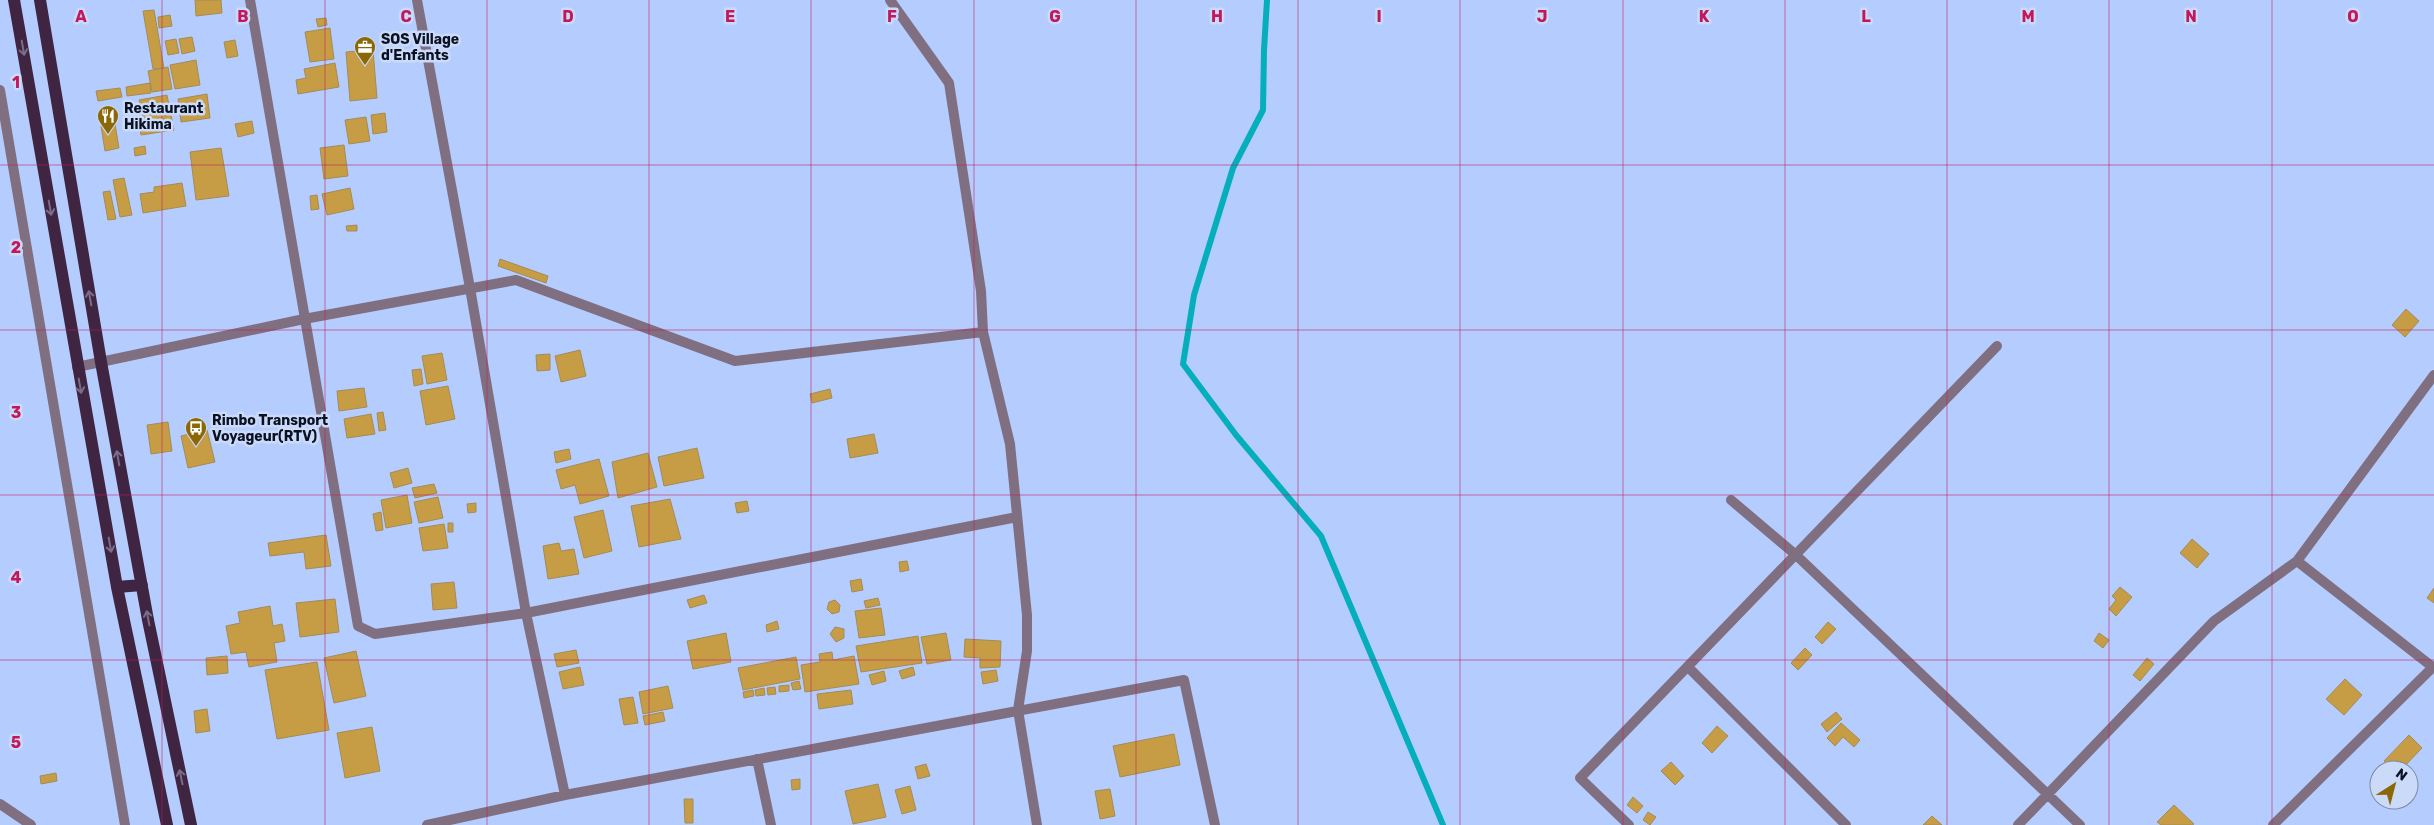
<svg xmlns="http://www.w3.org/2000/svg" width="2434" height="825" font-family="Rubik,sans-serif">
	<rect width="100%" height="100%" fill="#b5cdfe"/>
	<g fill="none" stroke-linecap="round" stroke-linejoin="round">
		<!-- stream -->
		<path stroke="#04aebb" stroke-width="6" d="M1267,0L1264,50L1263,110L1233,168L1194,295L1183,364L1236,435L1321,536L1443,825"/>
	</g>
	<!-- building -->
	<path fill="#c69d45" stroke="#a38b59" d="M195,0H221L222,13L196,16Z
		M154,10L164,68L153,69L143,11Z
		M170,15L172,26L159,28L158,17Z
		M326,18L327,25L318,27L316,19Z
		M330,28L334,59L310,62L305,32Z
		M192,37L195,51L182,54L179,39Z
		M176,39L179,53L168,55L165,41Z
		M235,40L238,56L227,58L224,42Z
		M373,50L377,98L350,101L346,52Z
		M196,60L200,85L175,89L170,65Z
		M335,63L339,87L298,94L296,80L306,78L304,69Z
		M168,67L172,89L152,92L148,71Z
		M150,83L151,93L127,96L126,87Z
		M120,88L122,97L98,101L96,91Z
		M207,94L210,118L181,122L178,99Z
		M167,95L174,130L141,135L138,118L143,117L139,100Z
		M385,113L387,132L373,134L371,115Z
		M366,117L370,141L349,144L345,120Z
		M252,121L254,133L238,137L235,124Z
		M115,124L119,148L105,151L101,126Z
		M344,145L348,176L324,179L320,148Z
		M145,146L146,154L135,156L134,148Z
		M221,148L229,196L196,200L190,152Z
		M124,178L132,215L120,217L113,180Z
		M182,183L186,206L143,213L140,194L154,192V187Z
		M350,188L354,209L327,215L322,194Z
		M110,191L116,219L108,220L103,192Z
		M317,195L319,209L311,210L310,196Z
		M357,225V231H347L346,226Z
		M500,259L548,276L546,283L498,266Z
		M2406,309L2419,321L2405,337L2392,325Z
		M580,350L586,376L561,382L555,356Z
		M442,353L447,380L427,384L422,356Z
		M550,354V370L537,371L536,355Z
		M421,369L423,384L414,386L412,370Z
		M448,386L455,419L426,425L420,391Z
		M364,388L367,407L339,411L337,391Z
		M830,389L832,398L812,403L810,394Z
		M383,412L386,430L379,431L377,413Z
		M371,414L375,434L347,438L344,419Z
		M168,422L172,451L151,454L147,425Z
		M207,430L215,462L188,468L181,436Z
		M874,434L878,453L850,458L847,439Z
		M697,448L704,478L664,486L658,457Z
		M569,449L571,459L556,463L554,452Z
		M648,453L657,487L618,498L612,462Z
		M599,459L609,496L580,504L575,485L561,489L556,470Z
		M408,468L412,483L394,488L390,473Z
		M434,484L437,493L415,498L412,488Z
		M407,495L412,523L386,528L381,500Z
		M438,497L443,518L419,523L414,502Z
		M670,499L681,539L639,547L631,506Z
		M747,501L749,511L737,513L735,503Z
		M476,503V512L468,513L467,504Z
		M603,510L612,551L584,558L574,517Z
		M381,512L383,530L376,531L373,514Z
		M448,523H453V532H448Z
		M444,524L448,548L423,551L419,528Z
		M326,535L331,566L306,569L304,552L270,556L268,543Z
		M2192,539L2209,554L2197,568L2180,553Z
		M559,543L561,551L574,549L579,574L548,579L543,546Z
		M907,561L909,570L900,572L899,562Z
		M861,579L863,590L852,592L850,581Z
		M454,582L457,608L433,610L431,584Z
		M2120,587L2132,597L2116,616L2109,609L2116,600L2112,596Z
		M2434,588V603L2427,598Z
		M704,595L707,603L690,608L687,600Z
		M878,598L880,605L866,608L864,601Z
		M335,599L339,632L300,637L296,603Z
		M835,600L840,605L839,612L832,614L827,609L829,602Z
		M270,606L273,626L282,624L285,641L274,643L277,662L249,667L246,652L231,654L226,626L240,623L238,612Z
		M881,608L885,635L859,638L855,611Z
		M777,621L779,629L767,632L766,625Z
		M1828,622L1836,629L1822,644L1815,637Z
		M835,627L844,629V638L836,642L830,634Z
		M726,633L731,662L693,669L687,641Z
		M946,633L951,660L927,664L921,637Z
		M2099,633L2109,640L2103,648L2094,641Z
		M918,636L922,663L861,672L856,646Z
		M965,639L1001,641L1000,667L980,668V658L964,657Z
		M1805,648L1812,655L1798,670L1791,663Z
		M576,650L579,663L557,667L554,654Z
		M356,651L366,696L334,703L324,658Z
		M832,652L833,660L854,656L859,684L805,692L801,665L820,662L819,654Z
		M227,656L228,673L207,675L206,658Z
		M796,657L800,679L743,690L738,668Z
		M2147,658L2154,664L2140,681L2133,675Z
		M317,662L329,730L277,739L265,670Z
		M580,667L584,685L563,689L559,672Z
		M913,667L915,675L902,679L899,671Z
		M996,670L998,681L983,684L981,672Z
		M884,671L886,681L872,685L869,675Z
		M2345,679L2362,695L2344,715L2326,699Z
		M799,681L801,689L793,690L791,683Z
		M789,685V691L779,692V686Z
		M668,686L673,708L643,714L639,692Z
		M775,687L776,694L768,695L767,688Z
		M764,688L765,695L756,696L755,690Z
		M753,690L754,696L744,698L743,692Z
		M851,690L853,704L819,709L817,694Z
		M633,697L638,723L624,725L619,699Z
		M207,709L210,731L196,733L194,711Z
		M663,712L665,721L645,725L643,716Z
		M1836,712L1842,719L1827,732L1821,724Z
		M1841,723L1860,740L1854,747L1843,737L1835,746L1827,738Z
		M1717,726L1728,736L1712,753L1702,743Z
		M372,727L380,771L345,778L337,733Z
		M1174,734L1180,765L1120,777L1113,746Z
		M2409,735L2422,748L2401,770H2393L2384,761Z
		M1671,762L1684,776L1675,785L1661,771Z
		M926,764L930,776L918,779L915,767Z
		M56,773L57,781L41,784L40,776Z
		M800,779V789L792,790L791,780Z
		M878,784L886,817L853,824L845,791Z
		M910,786L916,810L902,814L895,790Z
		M1110,789L1115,816L1100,819L1095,791Z
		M1633,797L1643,806L1637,813L1627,805Z
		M684,799H693V823H685Z
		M2174,805L2194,824L2192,825H2161L2157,822Z
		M1648,812L1656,817L1650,825L1643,820Z
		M1932,816L1942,825H1923Z"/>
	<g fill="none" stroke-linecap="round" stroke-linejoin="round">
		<!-- street -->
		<path stroke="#806f81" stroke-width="10" d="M250,0L358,626L375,634L526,613L1017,517
			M417,0L470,288L526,613L565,795
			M890,0L949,83L981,291L983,332L1010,444L1027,615V651L1018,710L1037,825
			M0,90L125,825
			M77,367L304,319L516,280L735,361L983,332
			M1731,500L1796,555L2080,825
			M2297,561L2434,668
			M1688,667L1846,825
			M757,759L771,825
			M0,804L31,825
			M427,825L565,795L1184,680L1215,825
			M1629,825L1580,778L1997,346
			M2018,825L2214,621L2297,561L2434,375
			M2273,825L2433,667"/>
		<!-- primary -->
		<path stroke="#402542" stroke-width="12" d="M14,0L117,587L167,825
			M40,0L101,362L148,620L191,825
			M117,587L142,585"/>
	</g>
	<!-- one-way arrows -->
	<defs><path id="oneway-shaft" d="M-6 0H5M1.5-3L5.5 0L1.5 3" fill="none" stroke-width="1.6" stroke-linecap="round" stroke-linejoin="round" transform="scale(1.25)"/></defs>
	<g stroke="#786d8b">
		<use href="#oneway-shaft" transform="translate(23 48) rotate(80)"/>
		<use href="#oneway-shaft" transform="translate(50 208) rotate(80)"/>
		<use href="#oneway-shaft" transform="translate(90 298) rotate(-100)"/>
		<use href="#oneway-shaft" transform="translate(80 386) rotate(80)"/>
		<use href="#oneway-shaft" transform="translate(118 458) rotate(-100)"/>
		<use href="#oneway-shaft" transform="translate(110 545) rotate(80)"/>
		<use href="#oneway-shaft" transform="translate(148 618) rotate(-101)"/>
		<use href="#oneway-shaft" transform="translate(181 777) rotate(-102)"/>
	</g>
	<!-- grid -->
	<path fill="none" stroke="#c2185b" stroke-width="1" stroke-opacity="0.55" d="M162,0V825M325,0V825M487,0V825M649,0V825M811,0V825M974,0V825M1136,0V825M1298,0V825M1460,0V825M1623,0V825M1785,0V825M1947,0V825M2109,0V825M2272,0V825M0,165H2434M0,330H2434M0,495H2434M0,660H2434"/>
	<!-- icons -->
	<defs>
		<g id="office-pin" transform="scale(1.125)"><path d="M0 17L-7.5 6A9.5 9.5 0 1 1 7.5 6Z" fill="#8b6706" stroke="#cbdaf8"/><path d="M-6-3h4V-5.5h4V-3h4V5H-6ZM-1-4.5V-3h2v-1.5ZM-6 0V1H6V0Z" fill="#fff"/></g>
		<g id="restaurant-pin" transform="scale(1.125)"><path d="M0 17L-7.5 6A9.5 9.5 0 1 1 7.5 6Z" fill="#8b6706" stroke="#cbdaf8"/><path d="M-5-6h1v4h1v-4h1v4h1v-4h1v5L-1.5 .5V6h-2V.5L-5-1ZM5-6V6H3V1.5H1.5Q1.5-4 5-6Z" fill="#fff"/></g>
		<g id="bus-pin" transform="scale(1.125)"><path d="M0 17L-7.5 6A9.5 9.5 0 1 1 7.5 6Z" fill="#8b6706" stroke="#cbdaf8"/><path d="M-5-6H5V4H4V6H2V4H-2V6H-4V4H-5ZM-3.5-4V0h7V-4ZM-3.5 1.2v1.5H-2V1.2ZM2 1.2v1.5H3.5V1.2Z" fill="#fff"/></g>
	</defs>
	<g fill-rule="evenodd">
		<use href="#office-pin" x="365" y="47"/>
		<use href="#restaurant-pin" x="108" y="116"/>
		<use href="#bus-pin" x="196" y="428"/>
	</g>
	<g text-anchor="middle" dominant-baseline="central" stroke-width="5" stroke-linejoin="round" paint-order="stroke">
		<!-- poi labels -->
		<g font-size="14" font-weight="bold" fill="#091122" stroke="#cbdaf8" text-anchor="start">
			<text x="381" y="39">SOS Village<tspan x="381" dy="16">d'Enfants</tspan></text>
			<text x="124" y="108">Restaurant<tspan x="124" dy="16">Hikima</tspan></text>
			<text x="212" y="420">Rimbo Transport<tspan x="212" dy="16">Voyageur(RTV)</tspan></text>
		</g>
	</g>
	<g font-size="16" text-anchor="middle" font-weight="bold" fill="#c2185b" stroke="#cbdaf8" stroke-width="5" stroke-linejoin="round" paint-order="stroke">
		<text x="81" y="22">A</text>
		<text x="243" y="22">B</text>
		<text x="406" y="22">C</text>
		<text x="568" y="22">D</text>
		<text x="730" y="22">E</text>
		<text x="892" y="22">F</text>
		<text x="1055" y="22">G</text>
		<text x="1217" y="22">H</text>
		<text x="1379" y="22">I</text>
		<text x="1542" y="22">J</text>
		<text x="1704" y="22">K</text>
		<text x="1866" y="22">L</text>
		<text x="2028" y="22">M</text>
		<text x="2191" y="22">N</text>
		<text x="2353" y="22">O</text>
		<text x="16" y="88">1</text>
		<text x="16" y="253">2</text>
		<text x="16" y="418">3</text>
		<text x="16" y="583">4</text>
		<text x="16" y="748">5</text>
	</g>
	<!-- north arrow -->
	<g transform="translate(2394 785) rotate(36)"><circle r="24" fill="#cbdaf8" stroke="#7d8aa2"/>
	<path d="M0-4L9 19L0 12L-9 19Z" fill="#8b6706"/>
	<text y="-8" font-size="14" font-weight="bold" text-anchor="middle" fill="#091122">N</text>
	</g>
</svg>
